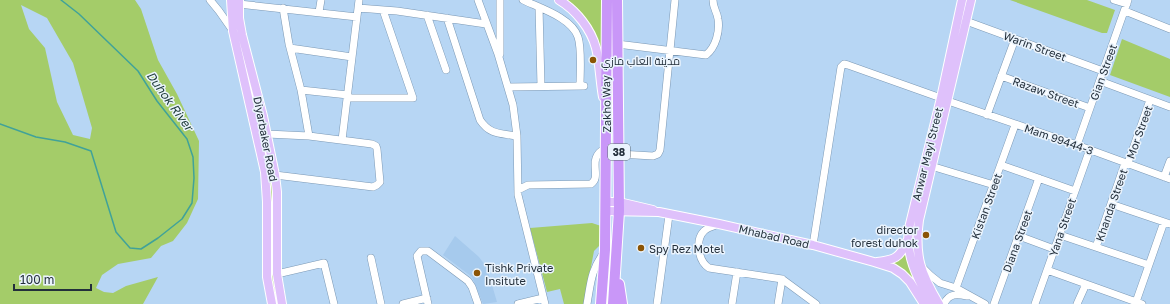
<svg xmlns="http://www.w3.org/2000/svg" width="1170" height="304" font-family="'Golos Text',Cairo,sans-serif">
	<rect width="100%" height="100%" fill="#b7d6f4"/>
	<!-- built -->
	<path fill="#a6caed" d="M455,236L479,257L487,268L497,302L483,304L472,277L443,255Z"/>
	<!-- green -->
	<path fill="#a4cc69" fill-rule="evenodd" d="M0,0H135L141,9L158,60L177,94L199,141L198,199L187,223L173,241L161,246L151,258L118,264L102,275L96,288L104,292L113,293L126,286L158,277L143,304H0ZM21,5L47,18L73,63L92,128L90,139L73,135L57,102L45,48L29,29Z
		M565,0H604L603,73L597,43Z
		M1010,0H1087L1115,10L1107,33H1102Z
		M239,4L272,154L282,304H272L265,172L233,31Z
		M1122,39L1170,59V97L1110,75Z
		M592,223L601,226L602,243L594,251L584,304H564L560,289L547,292L530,228Z
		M906,249L926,302L911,279L891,262Z"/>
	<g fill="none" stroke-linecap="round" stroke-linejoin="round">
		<!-- stream -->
		<path stroke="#40a299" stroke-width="1.5" d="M0,124L36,137L65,142L91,151L116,232L130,248L141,249L158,238L182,219L192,203L194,178L193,157L187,139L157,101L138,71L79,14L61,0"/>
		<!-- minor casing -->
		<g stroke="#7c99b5" stroke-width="8">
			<path id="minor" d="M210,0L219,11L233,31
				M478,0L498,54L513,105L517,136L518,195L545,304
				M523,0C540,8 572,18 578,37C582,49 580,73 580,86
				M1114,0L1127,4
				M239,4L357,17
				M539,7L541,86
				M283,8L289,44L301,90L309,136
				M358,8L397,11L486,24
				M1125,11L1170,29
				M319,12L321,0
				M427,15L446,70
				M447,18L480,120C490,135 500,133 517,136
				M966,21L1103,71
				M617,44L706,55C716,47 720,31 718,19C717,11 713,9 713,0
				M290,48L352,57
				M500,54V0
				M1001,76L1090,108
				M1100,81L1170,107
				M508,87L584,86
				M301,90L348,95
				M347,98H413L383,10
				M948,101L1077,145L1170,179
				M987,115L1015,39
				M267,134L309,136L372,144L376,146L377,149L380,182L377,185L373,187L275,175
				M342,140L359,0
				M1077,145L1128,0
				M619,154L653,156L658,154L660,150L675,0
				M1128,163L1150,100
				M1001,165L1075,191
				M931,166L994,185
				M1164,177L1170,161
				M518,190L528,185L591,184C603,176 585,158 606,148
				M1111,204L1170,224
				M719,224C714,226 708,227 704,231C695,240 698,261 709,268L782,279L816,304
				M1060,235L1149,265
				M1019,236L1054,249
				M813,245L841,67L844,64L848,65L941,98
				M1096,247L1125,163
				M371,258L381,304
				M922,267L930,275L940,283L956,288L985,304
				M1047,270L1142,304
				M277,274L324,263L334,304
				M956,288L1015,125
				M1136,302L1164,222
				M403,304L427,298
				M428,304L417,256L421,251H428L468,281L472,287L478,304
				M518,304L543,298
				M587,304C591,281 591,270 605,251
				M657,304L669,215
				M732,304L737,272
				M778,304L782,279
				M944,304C949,293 957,294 967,296
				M994,304L1039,178
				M1035,304L1090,149
				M1077,304L1086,284"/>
		</g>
		<!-- major casing -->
		<g stroke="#fff" stroke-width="10">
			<path id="major" d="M231,0L233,31L265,172L267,202V277L272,304
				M239,0V18L242,35L263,116L275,175L277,192V274L282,304
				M559,0C576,10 591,29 596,48C600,64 600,81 603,97
				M606,202H619L653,210
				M605,211L659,212L719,224L813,245L874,262L893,268L902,274L910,282L924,304
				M877,262C894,260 900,258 907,241
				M931,304C918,279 905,256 909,228L941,98L962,0
				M939,304C921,274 914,256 919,220L971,0"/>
		</g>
		<!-- highway casing -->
		<g stroke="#fff" stroke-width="12">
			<path id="highway" d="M619,284L622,304
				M601,304L605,250L607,0
				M613,304L619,211L617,0"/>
		</g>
		<!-- minor -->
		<use href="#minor" stroke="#fff" stroke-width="7"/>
		<!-- major -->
		<use href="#major" stroke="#dfc1fb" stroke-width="8"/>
		<!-- highway -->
		<use href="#highway" stroke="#c997f8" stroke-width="10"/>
	</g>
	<!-- markers -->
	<g fill="#8b5405" stroke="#ebf4fd" stroke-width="1.5">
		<circle cx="593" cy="60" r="4"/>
		<circle cx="926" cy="235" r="4"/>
		<circle cx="641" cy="248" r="4"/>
		<circle cx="477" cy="273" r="4"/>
	</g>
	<g text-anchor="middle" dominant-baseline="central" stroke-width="3" stroke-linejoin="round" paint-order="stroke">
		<!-- shield labels -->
		<rect fill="#ebf4fd" stroke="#5f6a75" stroke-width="1" x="608" y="144" width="22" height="16" rx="3"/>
		<g font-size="10" font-weight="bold" fill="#232f3b">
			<text x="619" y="152">38</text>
		</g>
		<!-- street labels -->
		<g font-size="11" fill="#232f3b" stroke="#ebf4fd">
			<text transform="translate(1035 46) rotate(20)">Warin Street</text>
			<text transform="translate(1103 72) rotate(-70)">Gian Street</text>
			<text transform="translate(1046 92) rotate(20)">Razaw Street</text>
			<text transform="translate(606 104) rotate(-91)">Zakho Way</text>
			<text transform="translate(1139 132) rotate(-70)">Mor Street</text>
			<text transform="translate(266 139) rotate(79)">Diyarbaker Road</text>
			<text transform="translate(1059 139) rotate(19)">Mam 99444-3</text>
			<text transform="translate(927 154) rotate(-76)">Anwar Mayi Street</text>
			<text transform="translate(1111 205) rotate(-71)">Khanda Street</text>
			<text transform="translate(986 206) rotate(-70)">Kistan Street</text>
			<text transform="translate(1062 227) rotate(-71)">Yana Street</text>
			<text transform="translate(774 236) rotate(13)">Mhabad Road</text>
			<text transform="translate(1017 241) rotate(-70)">Diana Street</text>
		</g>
		<!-- poi labels -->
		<g font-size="11" fill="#232f3b" stroke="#ebf4fd" text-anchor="start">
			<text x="601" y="60">مدينة العاب مازي</text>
			<text x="918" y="229" text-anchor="end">director<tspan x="918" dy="13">forest duhok</tspan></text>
			<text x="649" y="248">Spy Rez Motel</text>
			<text x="485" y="267">Tishk Private<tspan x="485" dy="13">Insitute</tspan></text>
		</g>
		<!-- water labels -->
		<g font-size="12" font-style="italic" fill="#1c3a37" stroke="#ebf4fd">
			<text transform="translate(170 101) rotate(54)">Duhok River</text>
		</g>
	</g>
	<!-- scale -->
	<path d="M14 284v6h77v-6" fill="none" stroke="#232f3b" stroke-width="2"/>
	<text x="20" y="284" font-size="12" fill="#232f3b" stroke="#ebf4fd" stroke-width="3" paint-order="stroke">100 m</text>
</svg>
